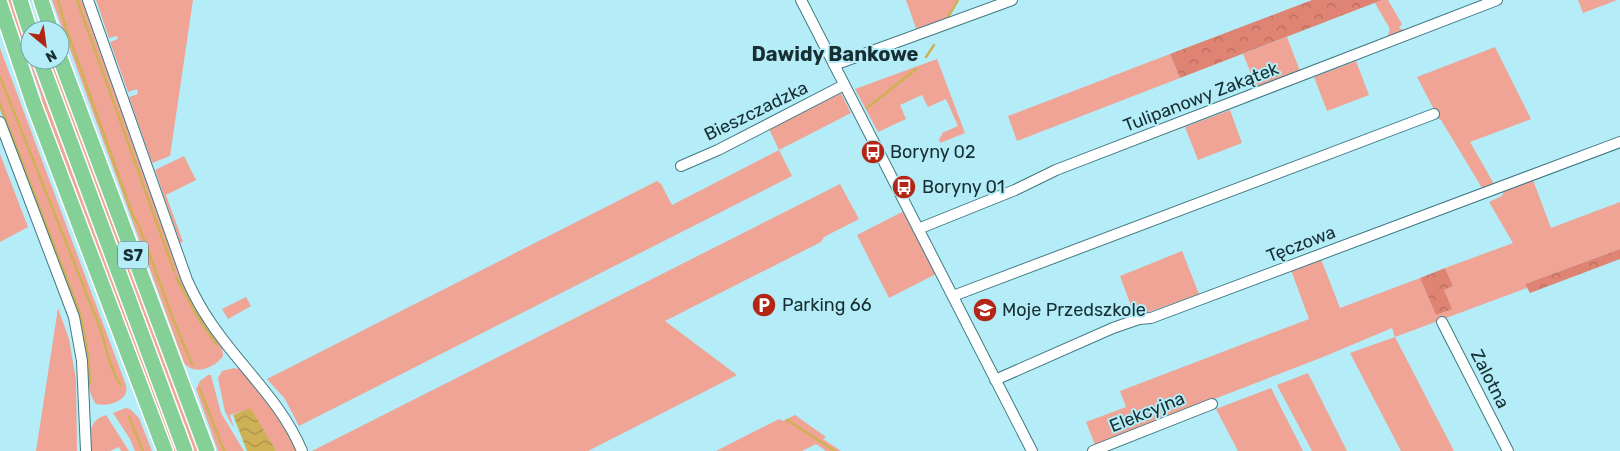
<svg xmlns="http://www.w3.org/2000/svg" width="1620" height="451" font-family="Rubik,sans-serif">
	<defs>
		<pattern id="forest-crowns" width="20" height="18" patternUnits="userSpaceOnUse" patternTransform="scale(1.25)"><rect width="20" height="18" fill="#df8373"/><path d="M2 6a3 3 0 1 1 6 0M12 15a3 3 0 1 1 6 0" fill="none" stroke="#b46c5f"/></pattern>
		<pattern id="water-waves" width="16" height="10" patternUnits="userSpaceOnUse" patternTransform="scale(1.25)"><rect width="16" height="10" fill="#cfb155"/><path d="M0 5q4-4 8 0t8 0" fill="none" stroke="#a79047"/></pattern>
	</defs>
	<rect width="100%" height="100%" fill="#b4edf8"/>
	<!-- grass -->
	<path fill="#efa496" d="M8,0H14L30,51V60H33L178,451H172L41,99L42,98Z
		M52,0H83L177,268L186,288L222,345L223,356C215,368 194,376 184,363Z
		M96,0H193L170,156L152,163L129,97L138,94L137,89L128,92L110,42L118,39L117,36L109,38Z
		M906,0H957L945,20L917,31Z
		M1382,0H1388L1402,24L1399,28L1406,31L1387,38L1390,29L1375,3Z
		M1578,0H1617L1583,13Z
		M1287,37L1300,71L1257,88L1243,54Z
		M1495,47L1531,119L1470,142L1494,184L1482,188L1441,120L1439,119L1417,77Z
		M0,48L126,385C130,401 108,407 96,404C86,389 89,379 87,362C84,343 80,325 75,307L0,110Z
		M1170,54L1180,78L1017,141L1008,116Z
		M937,59L965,133L940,143L939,139L942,135V133L958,126L946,99L928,107L922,95L900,105L906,119L878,132L855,89Z
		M48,60H54L199,451H193Z
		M1356,61L1369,95L1327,111L1314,77Z
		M841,93L851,113L779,150L792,176L299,426L285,399L267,379L657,181L661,184L672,205L779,150L769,129Z
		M1230,110L1242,143L1198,160L1185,127Z
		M0,154L28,227L0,242Z
		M184,156L196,180L166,195L183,242L180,243L155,170Z
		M1533,180L1551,228L1620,202V249L1525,284L1527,288L1395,337L1454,451H1401L1350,353L1395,337L1392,328L1323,357L1095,445L1086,422L1126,407L1120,391L1309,319L1291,270L1321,259L1340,308L1420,278L1436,314L1444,290L1453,286L1445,268L1513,243L1489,202L1502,196L1504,190Z
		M840,184L859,219L824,237L821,242L665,321L737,375L588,451H312Z
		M904,211L936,274L889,298L857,235Z
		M1182,251L1199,294L1135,317L1120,276Z
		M246,297L251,306L228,319L222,309Z
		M58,308L69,339L76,380L77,451H36Z
		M234,368L244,370L280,417L297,451H276L250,409L230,415L234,428L225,412L218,378L222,371Z
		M1308,373L1347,451H1312L1277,385Z
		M208,375H211L212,379L221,413L244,451H218L196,389L200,381Z
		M1271,388L1303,451H1238L1216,409Z
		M126,408L130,409L139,418L152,451H135L130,439L113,413Z
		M106,415L129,451H121L119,447L110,451H91C90,435 87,421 106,415Z
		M795,415L826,437L823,439L841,451H826L816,444L802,451H716L779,419L783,421Z"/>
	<!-- forest -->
	<path fill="url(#forest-crowns)" d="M1312,0H1382L1180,78L1170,54Z
		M1620,249V259L1530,293L1525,284Z
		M1445,268L1453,286L1444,290L1452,309L1436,315L1420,278Z"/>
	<!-- water -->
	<path fill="url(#water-waves)" d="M250,408L253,412L276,451H247L233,415Z"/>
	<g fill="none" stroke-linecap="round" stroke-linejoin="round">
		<!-- stream -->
		<path stroke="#cfb155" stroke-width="2.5" d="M58,0L66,28L133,216L139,226L173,319L192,364
			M77,0L174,271
			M948,17L958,0
			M926,57L934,45
			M0,77L99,325C105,342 111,373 121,385
			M0,104L79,311C86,335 89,358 90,383
			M867,108L916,69
			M176,277L197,316L217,345
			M200,389L224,451
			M129,417L143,451
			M787,420L835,451"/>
		<!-- minor casing -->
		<g stroke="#427983" stroke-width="12">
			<path id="minor" d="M88,0L187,280C193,293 200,307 209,320C238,365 281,400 302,451
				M801,0L1032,451
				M834,65L1012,0
				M0,122L74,317L82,361L86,451
				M681,166L718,150L844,85
				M918,229L1015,190L1056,170L1497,0
				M953,296L1434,114
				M1442,322L1508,451
				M995,380L1113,328L1139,319L1151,318L1620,142
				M1093,451L1212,404"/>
		</g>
		<!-- highway casing -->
		<g stroke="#fff" stroke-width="18">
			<path id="highway" d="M20,0L30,31
				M41,0L51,30
				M0,4L34,105L165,451
				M60,58L207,451
				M40,60L185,451"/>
		</g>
		<!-- minor -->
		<use href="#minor" stroke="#fff" stroke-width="10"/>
		<!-- highway -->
		<use href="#highway" stroke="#84d096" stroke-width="15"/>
	</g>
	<!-- icons -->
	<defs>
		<g id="bus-disc" transform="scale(1.25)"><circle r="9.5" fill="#b32514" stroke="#b4edf8"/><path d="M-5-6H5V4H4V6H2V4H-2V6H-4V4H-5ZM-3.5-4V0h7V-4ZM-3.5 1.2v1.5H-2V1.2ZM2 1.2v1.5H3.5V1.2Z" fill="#fff"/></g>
		<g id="parking-disc" transform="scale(1.25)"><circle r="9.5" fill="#b32514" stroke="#b4edf8"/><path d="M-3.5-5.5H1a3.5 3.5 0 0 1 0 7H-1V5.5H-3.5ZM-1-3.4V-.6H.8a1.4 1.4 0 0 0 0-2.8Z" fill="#fff"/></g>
		<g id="school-disc" transform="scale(1.25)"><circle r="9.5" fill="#b32514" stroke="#b4edf8"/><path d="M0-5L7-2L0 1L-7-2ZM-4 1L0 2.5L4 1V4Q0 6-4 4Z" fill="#fff"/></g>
	</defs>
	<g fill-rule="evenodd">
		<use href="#bus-disc" x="873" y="152"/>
		<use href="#bus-disc" x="904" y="187"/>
		<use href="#parking-disc" x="764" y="305"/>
		<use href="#school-disc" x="985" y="310"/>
	</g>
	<g text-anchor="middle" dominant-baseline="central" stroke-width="4" stroke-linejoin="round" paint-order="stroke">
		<!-- shield labels -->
		<rect fill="#b4edf8" stroke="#46676d" stroke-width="1" x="118" y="241.5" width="30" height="27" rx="4"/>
		<g font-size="16" font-weight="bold" fill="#172e32">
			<text x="133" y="255">S7</text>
		</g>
		<!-- street labels -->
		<g font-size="18" fill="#172e32" stroke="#b4edf8">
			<text transform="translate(1201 97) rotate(-21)">Tulipanowy Zakątek</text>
			<text transform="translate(756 111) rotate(-26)">Bieszczadzka</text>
			<text transform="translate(1301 244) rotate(-21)">Tęczowa</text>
			<text transform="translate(1490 379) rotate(63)">Zalotna</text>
			<text transform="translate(1147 412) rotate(-22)">Elekcyjna</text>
		</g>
		<!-- poi labels -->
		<g font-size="18" fill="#172e32" stroke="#b4edf8" text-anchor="start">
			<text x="890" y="152">Boryny 02</text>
			<text x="922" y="187">Boryny 01</text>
			<text x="782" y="305">Parking 66</text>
			<text x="1002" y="310">Moje Przedszkole</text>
		</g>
		<!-- quarter labels -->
		<g font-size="20" font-weight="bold" fill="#172e32" stroke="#b4edf8">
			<text x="835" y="54">Dawidy Bankowe</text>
		</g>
	</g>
	<!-- north arrow -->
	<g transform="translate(45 45) rotate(151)"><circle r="24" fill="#b4edf8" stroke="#75a1a9"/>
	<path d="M0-4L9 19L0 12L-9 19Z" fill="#b32514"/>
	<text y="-8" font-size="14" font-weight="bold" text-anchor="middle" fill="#172e32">N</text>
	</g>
</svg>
